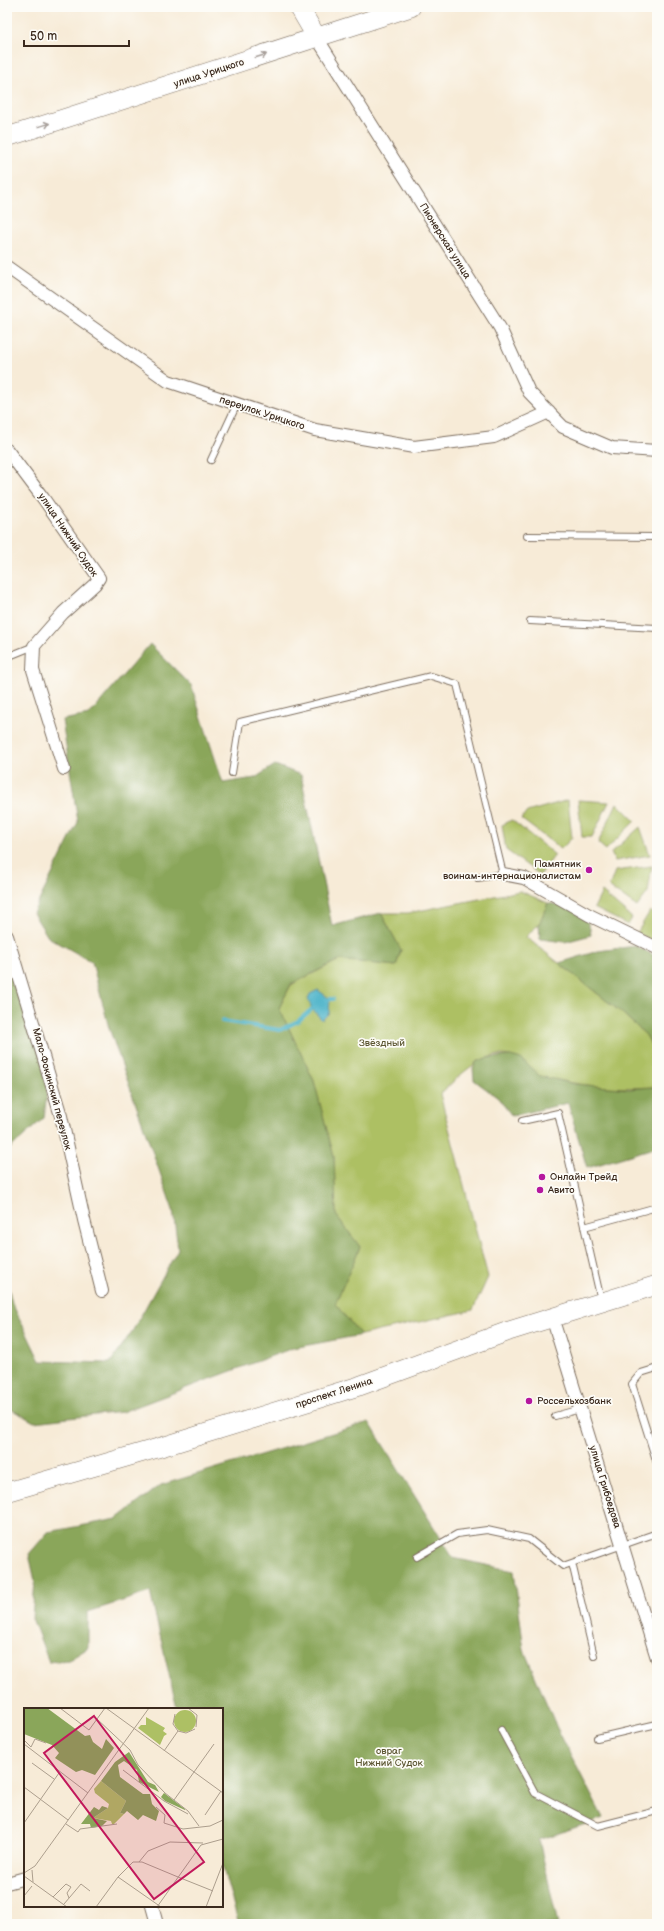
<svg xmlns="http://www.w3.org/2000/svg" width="664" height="1931" font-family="'Balsamiq Sans',sans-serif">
	<rect width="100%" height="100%" fill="#fdfcf7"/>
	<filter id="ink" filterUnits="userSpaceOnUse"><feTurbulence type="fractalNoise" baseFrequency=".025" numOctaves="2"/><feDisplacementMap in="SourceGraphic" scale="8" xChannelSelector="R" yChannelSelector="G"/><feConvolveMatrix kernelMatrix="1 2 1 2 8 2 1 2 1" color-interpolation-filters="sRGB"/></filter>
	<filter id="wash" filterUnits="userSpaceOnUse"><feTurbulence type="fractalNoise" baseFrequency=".012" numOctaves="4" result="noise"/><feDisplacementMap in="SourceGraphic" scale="16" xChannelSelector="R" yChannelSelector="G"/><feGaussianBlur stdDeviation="0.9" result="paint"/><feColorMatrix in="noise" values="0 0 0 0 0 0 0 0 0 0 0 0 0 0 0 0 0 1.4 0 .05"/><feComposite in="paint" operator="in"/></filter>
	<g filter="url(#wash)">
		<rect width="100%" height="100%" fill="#f7ebd7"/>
		<!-- green -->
		<path fill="#adc064" stroke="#747541" d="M568,800L572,838L561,849L521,819L527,812Z
			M578,800L609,802L592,837H582Z
			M617,803L635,821L606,850L598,843Z
			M512,820L555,855L540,875L506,850L502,825Z
			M640,827L650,855L615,861L611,853Z
			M652,866L648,892L637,907L609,887L615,871Z
			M520,891L548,903L539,924L526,937L622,1013L646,1035L657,1056V1083L653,1087C622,1089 589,1087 558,1080C553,1079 546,1078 540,1076C532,1073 527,1062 519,1059C487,1044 461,1075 440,1094L488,1277L473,1310L361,1335L335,1304L360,1247L336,1215L334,1157L314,1081L279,1008L291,985L339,960L396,966L401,950L381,913H408Z
			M602,892L632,918L628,925L594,908Z
			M650,911L657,916V943L637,933Z"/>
		<!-- forest -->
		<path fill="#8aa65a" stroke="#62683c" d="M150,644L191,685L223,783L255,778L275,765L301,775L332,926L381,913L401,950L396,966L339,960L291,984L279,1008L314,1081L334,1157L336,1215L360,1247L335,1304L361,1335L293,1348L122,1412L34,1422L7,1407V1281L12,1303L40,1361L110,1363L133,1330L178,1249L173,1210L109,1028L92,962L48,937L33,913L78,822L62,720L89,715Z
			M548,903C569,907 589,911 591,935L565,942L540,939L539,924Z
			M636,946L657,957V1056L646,1035L622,1013L559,963L598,951Z
			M7,965L35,1032L48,1084L44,1118L7,1151Z
			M511,1056L521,1059L540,1076L575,1084L629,1089L653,1087L657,1083V1147L587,1168L568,1103L512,1116L498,1098L474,1080L473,1068L476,1062L486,1058Z
			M369,1422L453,1558L514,1571L524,1650L557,1728L603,1818L539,1840L558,1924H239L222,1865V1709H177L150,1592L88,1612V1648L69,1660L49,1662L32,1618L35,1581L29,1554L48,1532L117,1519L161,1485Z"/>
		<!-- water -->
		<path fill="#4bb3c9" stroke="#436e74" d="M318,990L330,999L329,1013L322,1020L312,1009L308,999L310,994Z"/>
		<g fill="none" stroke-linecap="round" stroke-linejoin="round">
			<!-- stream -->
			<path stroke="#4bb3c9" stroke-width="4" d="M330,999H333
				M222,1021L280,1030L298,1021L312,1009"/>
		</g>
	</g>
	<g filter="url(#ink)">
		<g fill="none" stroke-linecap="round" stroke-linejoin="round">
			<!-- service casing -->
			<g stroke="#7d6e5f" stroke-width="8">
				<path id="service" d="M211,460L237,404
					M527,536L657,537
					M530,621L657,628
					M7,657L34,646
					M232,773L240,722L431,676L457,684L503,874L478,878
					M522,1121L558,1113L601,1300
					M584,1227L657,1207
					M657,1368L641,1373L632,1384L657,1463
					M555,1416L580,1409
					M417,1557L457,1534L487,1530L529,1539L563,1566L657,1533
					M572,1563L594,1656
					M501,1730L535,1793L598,1826L657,1811
					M597,1738L657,1724"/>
			</g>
			<!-- minor casing -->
			<g stroke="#7d6e5f" stroke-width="14">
				<path id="minor" d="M317,38L500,328L529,392L563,427L612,448L657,451
					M7,267L168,381L315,430L414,447L494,437L549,412
					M7,450L43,498L99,578L95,584L63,613L34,646L33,670L64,769
					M503,874L524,878L589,915L657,948
					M7,936L61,1116L84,1220L102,1291
					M552,1317L657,1658
					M7,1883L25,1878
					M152,1906L157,1924"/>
			</g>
			<!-- primary casing -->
			<g stroke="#7d6e5f" stroke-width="20">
				<path id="primary" d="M299,7L317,38
					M7,137L411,7
					M7,1492L168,1445L359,1386L509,1331L657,1285"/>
			</g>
			<!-- service -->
			<use href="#service" stroke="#fff" stroke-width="6"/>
			<!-- minor -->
			<use href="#minor" stroke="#fff" stroke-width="12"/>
			<!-- primary -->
			<use href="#primary" stroke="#fff" stroke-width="19"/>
		</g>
		<!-- one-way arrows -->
		<defs><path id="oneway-shaft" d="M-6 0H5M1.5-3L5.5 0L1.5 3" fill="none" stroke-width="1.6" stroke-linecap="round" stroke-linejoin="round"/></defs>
		<g stroke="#a79f9a">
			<use href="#oneway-shaft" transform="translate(261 56) rotate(-18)"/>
			<use href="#oneway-shaft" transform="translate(44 125) rotate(-17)"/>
		</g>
	</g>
	<!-- markers -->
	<g fill="#b5179e" stroke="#fdfcf7" stroke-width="1.5">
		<circle cx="589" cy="870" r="4"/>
		<circle cx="542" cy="1177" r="4"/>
		<circle cx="540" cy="1190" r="4"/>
		<circle cx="529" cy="1401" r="4"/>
	</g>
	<g text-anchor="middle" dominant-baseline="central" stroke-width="3.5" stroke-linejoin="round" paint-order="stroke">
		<!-- street labels -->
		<g font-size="10" fill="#3b2a1e" stroke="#fdfcf7">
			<text transform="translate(209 73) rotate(-18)">улица Урицкого</text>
			<text transform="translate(445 241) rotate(58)">Пионерская улица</text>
			<text transform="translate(262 413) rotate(18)">переулок Урицкого</text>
			<text transform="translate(68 535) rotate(56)">улица Нижний Судок</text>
			<text transform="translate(52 1089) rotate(75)">Мало-Фокинский переулок</text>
			<text transform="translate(334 1393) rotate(-18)">проспект Ленина</text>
			<text transform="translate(605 1487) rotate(73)">улица Грибоедова</text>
		</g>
		<!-- poi labels -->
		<g font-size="10" fill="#3b2a1e" stroke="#fdfcf7" text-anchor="start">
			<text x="581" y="864" text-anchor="end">Памятник<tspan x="581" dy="12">воинам-интернационалистам</tspan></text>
			<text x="550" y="1177">Онлайн Трейд</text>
			<text x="548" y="1190">Авито</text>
			<text x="537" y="1401">Россельхозбанк</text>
		</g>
		<!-- park labels -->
		<g font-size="10" fill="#5d5733" stroke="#fdfcf7">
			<text x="382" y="1043">Звёздный</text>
			<text x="389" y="1751">овраг<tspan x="389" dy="12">Нижний Судок</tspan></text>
		</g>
	</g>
	<!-- overview -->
	<g transform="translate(24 1708)">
		<rect width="199" height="199" fill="#f7ebd7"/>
		<path d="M150 13a11 11 0 1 1 22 0a11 11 0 1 1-22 0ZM122,9L141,20L139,23L143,26L140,28L136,37L114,20L117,17H122ZM77,73L102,93L96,105L100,106L90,116H88L87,113L69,110L84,100L85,96L71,85L70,81Z" fill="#adc064"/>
		<path d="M0,0H23L61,28L66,27L69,34L78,41L82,31L90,40L71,67L58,62L52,64L31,50L35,45L28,37L0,26ZM105,44L124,74L131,77L135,84L115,74L113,62L100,53L94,57L96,69L119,86H126L128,96L135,103L132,113L119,107L114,112L103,103L100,106L96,105L102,93L77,73L91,54ZM140,85L161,101V102L141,93L137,89ZM78,98L84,100L69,110L83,113L78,118L67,120L66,116H57L70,99L75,102Z" fill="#8aa65a"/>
		<path fill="none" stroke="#ac9e8d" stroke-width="1" d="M36,0L65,22L73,11L106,42L114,57L141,85L164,103L175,118M82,0L199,85M164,0L173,7L172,19M151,6L149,16L154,23L162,25L171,21M73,11L81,0M0,32L7,39L11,31L22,35M0,36L64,85M140,43L154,23M8,55L30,71M99,62L140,93L164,106M0,79L44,112M150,92L190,36M132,99L141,107L140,115L159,121L186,118L199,112M181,107L197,83M0,115L35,65M42,116L54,124L56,121L93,116M115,154L124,143L146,134L179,135M8,162L9,174M0,165L11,158L125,0M0,168L43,199M94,169L137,199M154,169L189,183M0,188L8,178M29,189L42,176L47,179L43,185L45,190M40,196L57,176L66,183M72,199L94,169L109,154H118L154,169M133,199L177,137L199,131M182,199L199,155"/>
		<path fill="#c2185b" fill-opacity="0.15" stroke="#c2185b" stroke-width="2" d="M70,8L180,154L130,191L20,45Z"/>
		<rect width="199" height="199" fill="none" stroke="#3b2a1e" stroke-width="2"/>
	</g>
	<!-- margin -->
	<rect width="664" height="1931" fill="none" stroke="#fdfcf7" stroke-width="24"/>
	<!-- scale -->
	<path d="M24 40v6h105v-6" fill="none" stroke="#3b2a1e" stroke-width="2"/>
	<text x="30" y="40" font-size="12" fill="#3b2a1e" stroke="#fdfcf7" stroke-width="3" paint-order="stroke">50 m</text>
</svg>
